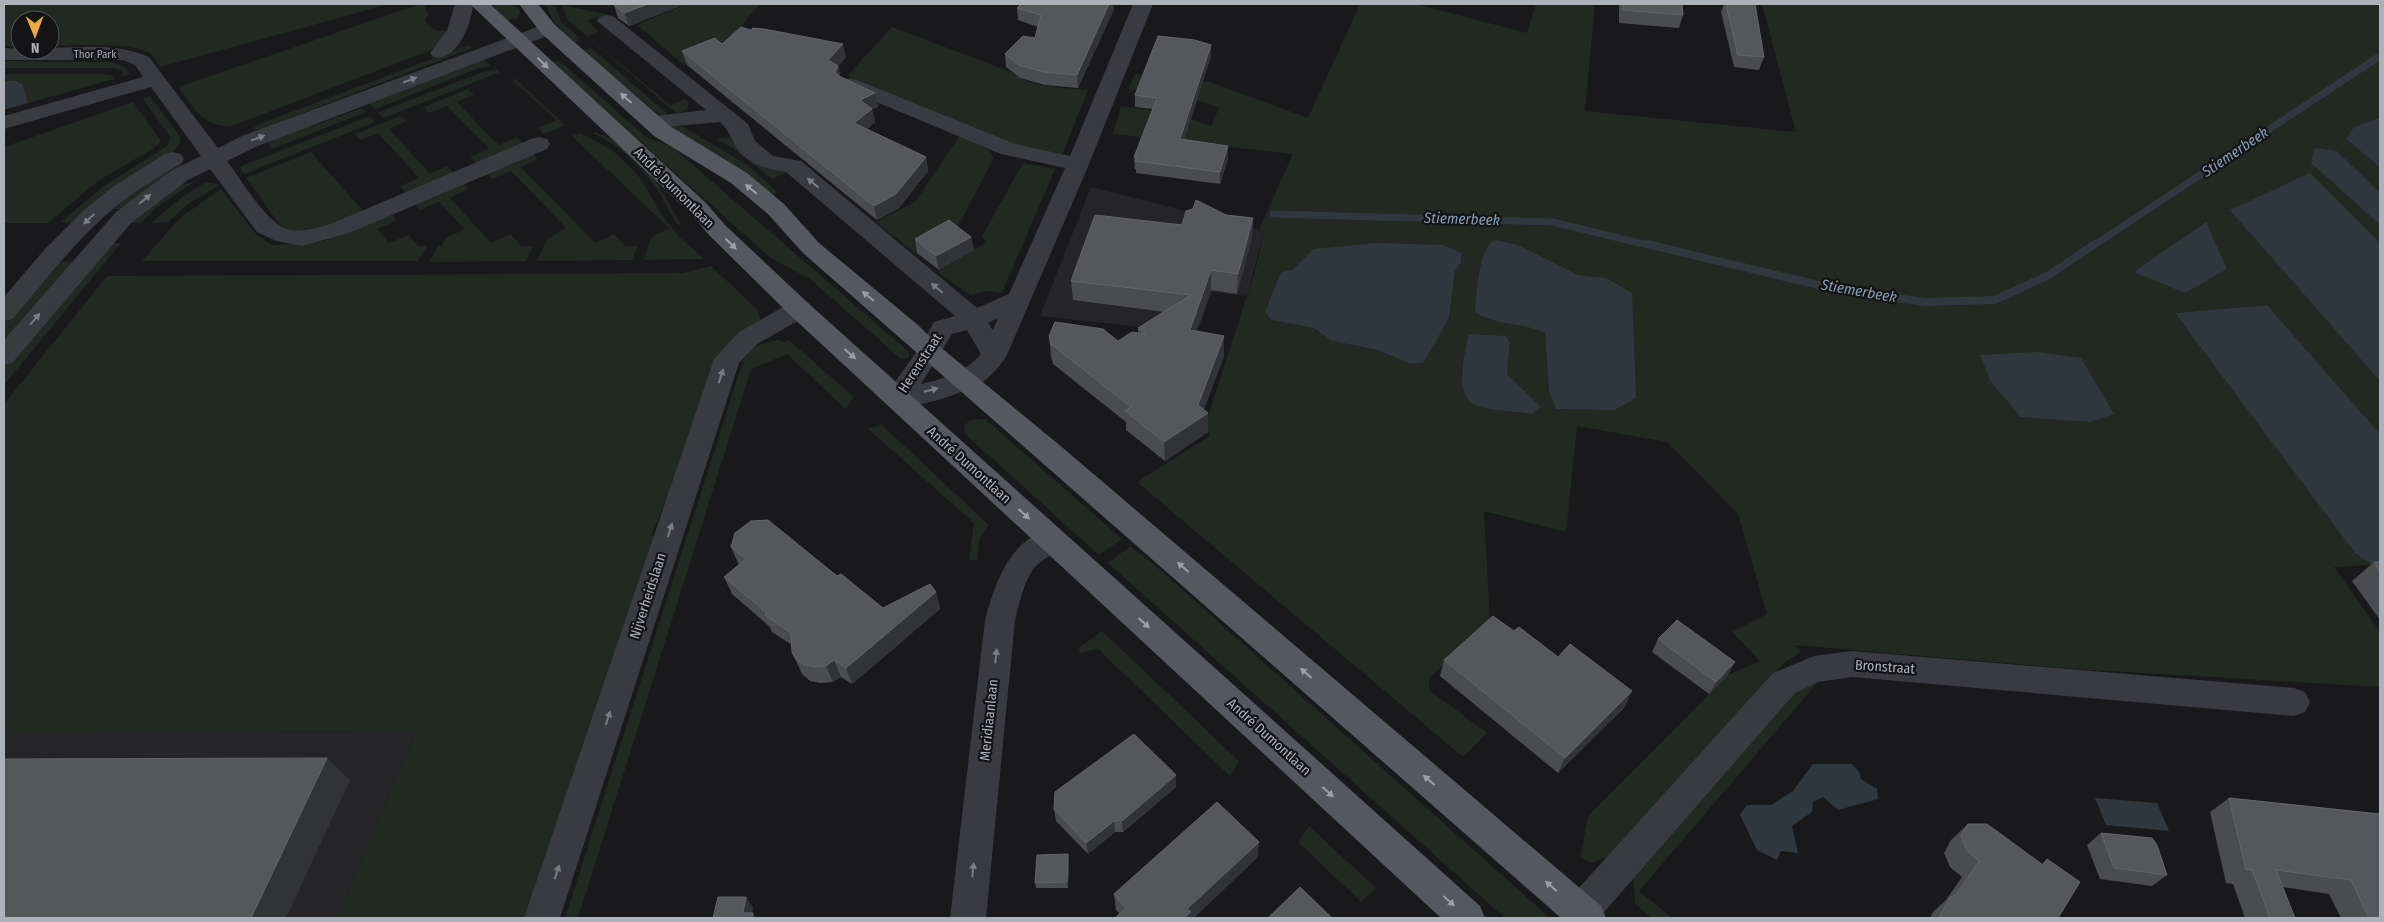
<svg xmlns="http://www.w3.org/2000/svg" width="2384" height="922" font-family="'Fira Sans Condensed',sans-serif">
	<rect width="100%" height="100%" fill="#19191b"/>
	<!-- built -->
	<path fill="#252528" d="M1091,187L1264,231L1247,296L1212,292L1197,333L1040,316Z
		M416,731L337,918H4V733Z"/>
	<!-- green -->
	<path fill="#212922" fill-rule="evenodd" d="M4,4H389L160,67C157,63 154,57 151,54C137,42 70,45 50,46V20H20V46H4Z
		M420,4H424L428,14L425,21C431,31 438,31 448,31L444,39L431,50L232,126C204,128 193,107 178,87Z
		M491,4H514L520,11L518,18L506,20Z
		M546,4H555L561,22L580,38L579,40L575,42L554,23Z
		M687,4H760L720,50L684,65L637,25Z
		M1360,4H1415L1527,33L1536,4H1595L1585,111L1796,132L1762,4H2380V193L2337,151L2311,163L2380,225V243L2310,174L2380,378V434L2267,305L2175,313L2373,565L2334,567L2380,632V687L2076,669L1795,645L1801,652L1785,662L1625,841L1609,856L1592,863L1580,858L1588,816L1728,675L1760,661L1732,632L1767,614L1741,524L1737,513L1667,442L1577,426L1566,532L1484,511L1490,623L1429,678V690L1487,733L1463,757L1137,482L1210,436L1206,423L1256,268L1264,231L1259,229L1293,154L1113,134L1121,106L1172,113L1211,126L1219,108L1178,93L1128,89L1135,74L1210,82L1308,118ZM1413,245H1443L1461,263L1455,271L1449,318L1410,364L1378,350L1332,341L1314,328L1271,320L1265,310L1281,272ZM1518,245L1578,275L1606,278L1549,392L1545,333L1533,327L1484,318ZM1510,343L1507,374L1541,407L1532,414L1476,406L1466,396L1461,372Z
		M562,5L615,16L601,21L597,17L587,21L598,31L587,36L670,105L685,99L689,103L687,109L677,114L567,19Z
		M892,27L1011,72C1030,88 1063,87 1088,90L1061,157L1013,146L847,76Z
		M469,45L472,48L258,130L253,128L262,123Z
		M591,48L670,116L656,113L583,50Z
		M484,60L492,66L479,68L375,109L368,102Z
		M4,61L110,62L121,65L131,74L122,77L123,72L116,68H4Z
		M560,61L647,138L671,146L909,352V357L901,359L810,279L771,258L551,63Z
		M497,69L500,72L384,118L377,113L480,73Z
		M4,74H101L111,75L114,79L28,103L23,85L17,81H4Z
		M516,79L565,125L544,134L538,128L556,120L512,80Z
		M468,89L474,95L457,102L498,145L517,137L523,143L477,163L470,157L489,148L447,106L429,113L424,107Z
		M150,96L180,137V143L174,151L75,223L61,222L104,186L167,146L171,138L143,99Z
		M133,102L161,141L153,149L99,180L48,223H4V147Z
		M362,108L366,112L272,149L266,141L308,125L311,127Z
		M370,116L375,122L244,174L241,170V166Z
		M401,116L407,121L389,129L430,174L448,166L454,173L405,193L400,186L419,178L378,133L360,140L355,134Z
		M680,125L746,164L778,192L771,196L671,126Z
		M595,132L618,141L653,175L681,225L679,226C669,214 665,201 657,189C640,164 619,145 592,133Z
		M580,133L612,150L630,167L641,179L661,214L680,238L705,259L643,260L652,237L669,228L572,136Z
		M960,135L988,149L994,157L958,227L915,253L876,222L915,202Z
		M736,136L789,171L772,179L733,148L716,139Z
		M311,152L363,211C345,218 299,241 281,225C268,211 258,192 246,178Z
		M532,153L538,159L521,167L595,243L614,234L625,246H638L632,260L537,261L548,238L566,228L511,171L492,179L486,173Z
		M1023,163L1055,169L1002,293L986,291L970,295L938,272L987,242L982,236Z
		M161,172H168L169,175L124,209H106Z
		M194,182L157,207L141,223H126L177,186Z
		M206,182L220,185L189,203L168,222L151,223L181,198Z
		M463,183L469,189L450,198L491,243L511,234L521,246H533L526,261L430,262L438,246H442L446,238L465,229L439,202L420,210L415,203Z
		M221,189L255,233L271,245L318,243L391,214L397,220L377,229L389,243L409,235L418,246H427L418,261H142L180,218Z
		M104,243H121L4,385V363Z
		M75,261L4,345V322L56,262Z
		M711,266L758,310L760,319L702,415L651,536L658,539L533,918H337L416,731L4,733V404L107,276L683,273Z
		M778,340L784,342L789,340L854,397L845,409L787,354L751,369L578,918H565L744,358L754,346Z
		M985,419L1122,539L1099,555L964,433L965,425L970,420Z
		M882,425L989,525L980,538L977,560H969L974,523L867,428Z
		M1130,546L1157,567L1550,918H1505L1108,563Z
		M1102,631L1239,761L1230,776L1098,649L1080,653L1079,648Z
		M1804,679L1817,683L1639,891L1672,918H1652L1635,904L1633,878Z
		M1309,826L1376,888L1361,902L1298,842Z"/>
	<!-- water -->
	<path fill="#2f383f" d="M4,81H17L23,85L28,103L4,110Z
		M2377,119H2380V167L2346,139L2354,127Z
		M2315,148L2337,151L2380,193V225L2311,163Z
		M2310,173L2380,243V381L2230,210Z
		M2206,222L2227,269L2185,293L2134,272Z
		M1494,240L1518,245L1578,275L1606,278L1632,293L1636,398L1614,410L1556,409L1549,392L1545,333C1523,322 1495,326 1475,312C1477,293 1478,250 1494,240Z
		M1377,243L1443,245L1461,253V263L1455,271L1449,318L1424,362L1410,364L1378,350L1332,341L1314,328L1271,320L1265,311L1281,272L1292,270L1314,249Z
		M2267,305L2380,434V565H2373L2355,553L2175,313Z
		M1469,334L1506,336L1510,343L1507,374L1541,407L1532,414C1516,411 1492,411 1477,406C1452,397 1465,352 1469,334Z
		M2036,352L2081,358L2114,414L2090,422L2021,417L1991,382L1980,355Z
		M1813,764H1852L1859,772L1861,779L1877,789L1878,799L1838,810L1823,797L1813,802L1812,812L1792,826L1798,853L1781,851L1777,860L1757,850L1740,815L1747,805H1771L1793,791Z
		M2095,798L2157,803L2169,831L2106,825Z"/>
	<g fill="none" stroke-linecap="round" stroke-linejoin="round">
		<!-- stream-far1 -->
		<path stroke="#2f383f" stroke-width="7" d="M1273,214L1553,222L1652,246
			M2093,246L2380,56"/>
		<!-- stream -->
		<path stroke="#2f383f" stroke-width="8" d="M1647,244L1848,292L1926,302L1995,300L2049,275L2095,244"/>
		<!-- minor -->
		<path fill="#3a3b40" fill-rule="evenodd" d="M455,4H473C472,23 457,63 433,57L430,53L447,30Z
			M1133,4H1153L1087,169L1007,355C1001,365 993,374 984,381C965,393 909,412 888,406L884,399L888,392L920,347L934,322L955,316L786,172C767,169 745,164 735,145C730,135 728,130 720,122L654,128L646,127L643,122L646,117L706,110L597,21L600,17L607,15L614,17L732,111L748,124L755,141L773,156L801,161L977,308L1009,294L1065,168L1001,154L843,88L840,84L843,80L850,78L857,80L1015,144L1070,156ZM998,318L993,330L988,323ZM967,330L981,354C966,372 944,379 921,384L952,334Z
			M548,23L555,25L558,29L555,33L258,146L227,161C242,180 267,226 291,230C306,232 320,227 333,223L531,139L539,137L547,139L550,144L547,149L349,233L302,246L276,241L257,232L210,169L188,180L132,222L13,362L4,365V340L116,212L172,170L201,156L151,87L4,129V116L143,77L135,65L123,60H4V48L50,50V48C84,47 117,43 149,57L218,148L242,136Z
			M173,152L181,154L184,159L181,164C160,176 139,188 120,203C79,236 46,279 13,319L4,321V297L44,250L84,210L114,186L165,154Z
			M799,301L808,303L811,309L808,315L757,344L739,363L560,918H524L714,359L739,332L790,303Z
			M1051,528L1061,531L1065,539C1059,552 1047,556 1037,565C1024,578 1020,603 1015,620L986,918H950L985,620C996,581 1009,541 1051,528Z
			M1852,651L2294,688L2305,692L2310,702L2305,712L2294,716L1852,677L1818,682L1795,693L1599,918H1566L1563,912L1568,900L1773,673L1814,656Z"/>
		<!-- major -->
		<path fill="#56585f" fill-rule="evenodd" d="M470,4H490L706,203L725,225L808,303L1480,906L1485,918H1441L790,315L709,235L690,213Z
			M519,4H538L555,25L670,126L747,173L784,204L819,243L918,325L939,346L1063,448L1601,906L1606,918H1561L803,253L768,214L731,183L654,136L541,33Z"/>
	</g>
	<!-- wall -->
	<path fill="#4a4c50" d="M685,4L629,26L618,18L614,5Z
		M1021,4H1113L1114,9L1078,88L1045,85L1020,78L1006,67L1005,54L1035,38L1038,27L1018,20L1017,8Z
		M1619,4H1682L1683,15L1679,28L1619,23Z
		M1724,4H1755L1764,57L1759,70L1734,67L1721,12Z
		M722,44L846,57L838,66L840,77L875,93L878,107L872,109L875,122L867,129L926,157L928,171L899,208L877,220L687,65L682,51Z
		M1211,56L1184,139L1228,146V158L1220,184L1136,173V169H1135L1134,157L1153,109L1135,107V95Z
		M1226,215L1253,218L1252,237L1237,294L1211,290L1196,331L1224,336V356L1204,409L1208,432L1165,461L1126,430V422L1053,364L1051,356L1049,336L1118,341L1138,333V328L1165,312L1073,300L1071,281L1182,225Z
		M971,237L974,250L939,270L917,253L915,239Z
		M731,547L837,576L883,608L936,592L940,609L852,684L841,677L833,682L820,683L810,681L802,674L792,652V645L772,632L770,627L732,594L724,577L739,565Z
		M2374,562H2380V620L2352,581Z
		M1514,631L1625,707L1558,773L1440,676L1444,660Z
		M1658,639L1728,675L1709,694L1652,652Z
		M1176,787L1123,832H1115L1088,854L1056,821L1054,809Z
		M2229,798L2380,814V918H2341L2329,894L2283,887L2270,918H2245L2233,884L2226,883L2210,812Z
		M1968,824L2042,864L2047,859L2058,918H1930L1933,912L1946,900L1962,877L1950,867L1944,853L1951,840Z
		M2101,833L2167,875L2152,886L2100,879L2087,845Z
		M1259,842L1257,858L1120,914L1116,910L1114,894Z
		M1068,854L1069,860L1068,888H1036L1035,883Z"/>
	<!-- shaded-wall -->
	<path fill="#323336" d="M648,4H685L629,26L624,13Z
		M1109,4H1113L1114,9L1078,88L1077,75Z
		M843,44L846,57L838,66L841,80L828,60Z
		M1211,45V56L1181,151L1180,139Z
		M875,93L878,107L872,109L875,122L857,136L854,123L860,100Z
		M1228,146V158L1220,184V172Z
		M926,157L928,171L899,208L877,220L874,206Z
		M1253,218L1252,237L1237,294L1238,274Z
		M971,237L974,250L939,270L936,256Z
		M1211,270V290L1190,350V330Z
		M1224,336V356L1201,418L1208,413V432L1165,461L1164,442L1198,405Z
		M936,592L940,609L852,684L846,668Z
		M834,660L841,677L833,682L826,666Z
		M1735,662L1728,675L1709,694L1716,682Z
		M1632,691L1625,707L1558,773L1565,758Z
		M327,758L350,780L286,918H251Z
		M1176,775V787L1123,832L1122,821Z
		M1114,821L1115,832L1088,854L1086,843Z
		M1259,842L1257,858L1194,918H1183L1187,909Z
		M1068,854L1069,860L1068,888L1067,882Z
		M746,897L753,908L751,918L743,913Z
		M753,913L756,918H752Z"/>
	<!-- building -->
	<path fill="#55575b" stroke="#62656a" d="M615,4H648L624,13L614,5Z
		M1021,4H1109L1077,75L1044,72L1019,65L1005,54L1023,36L1035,38L1041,15L1017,8Z
		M1623,4H1682L1683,15L1623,10Z
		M1726,4H1755L1764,57L1738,55Z
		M741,27L751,30L753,28L764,29L843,44L828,60L838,66L835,72L839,76L875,93L860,100L872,109L854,123L926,157L896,194L874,206L682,51L715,38L722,44Z
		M1158,36L1195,40L1211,45L1180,139L1228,146L1220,172L1135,161L1137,158L1134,157L1157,98L1135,95Z
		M1196,200L1226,215L1253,218L1238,274L1211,270L1190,330L1224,336L1198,405L1208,413L1164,442L1125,411L1131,407L1051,344L1049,336L1055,322L1103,329L1118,341L1132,332L1146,334L1138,328L1191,295L1071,281L1095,215L1182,225L1186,211L1193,209Z
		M949,220L971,237L936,256L915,239Z
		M768,520L837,576L841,574L883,608L930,584L936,592L846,668L834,660L826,666L814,667L803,664L795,658L792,652L791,633L765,615L767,613L724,577L746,559L731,547L735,533L751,521Z
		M2374,562H2380V571Z
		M1493,616L1514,631L1519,627L1558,657L1570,644L1632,691L1565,758L1444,660Z
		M1677,620L1735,662L1716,682L1658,639Z
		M1134,734L1176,775L1122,821H1114L1086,843L1054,809L1055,792Z
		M327,758L251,918H4V759Z
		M2229,798L2380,814V918H2369L2351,880L2276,870L2295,918H2270L2252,870H2246Z
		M1217,802L1259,842L1187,909L1191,912L1183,918H1115L1126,908L1114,894Z
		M1968,824H1987L2043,865L2047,859L2080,882L2058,918H1939L1950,897L1956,895L1979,861L1967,851L1961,836Z
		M2101,833L2152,838L2157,845L2167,875L2114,868Z
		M1068,854L1067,882L1035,883L1037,855Z
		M1300,887L1332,918H1268Z
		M718,897H746L743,913H753L752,918H713Z"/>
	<!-- one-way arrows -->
	<defs><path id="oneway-solid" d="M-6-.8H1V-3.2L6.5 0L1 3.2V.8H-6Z" transform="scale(1.25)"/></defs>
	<g fill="#9b9fa8">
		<use href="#oneway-solid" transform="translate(543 63) rotate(44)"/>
		<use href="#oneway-solid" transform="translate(626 98) rotate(-139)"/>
		<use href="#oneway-solid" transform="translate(751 189) rotate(-141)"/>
		<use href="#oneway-solid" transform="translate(731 244) rotate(44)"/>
		<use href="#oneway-solid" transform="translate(868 296) rotate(-140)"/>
		<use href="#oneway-solid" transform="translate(850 354) rotate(41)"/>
		<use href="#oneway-solid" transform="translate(1024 514) rotate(42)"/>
		<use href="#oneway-solid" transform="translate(1183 567) rotate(-139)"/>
		<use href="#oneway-solid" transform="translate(1144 623) rotate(42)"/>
		<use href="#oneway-solid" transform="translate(1306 673) rotate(-139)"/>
		<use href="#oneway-solid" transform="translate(1429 780) rotate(-139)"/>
		<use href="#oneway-solid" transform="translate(1328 792) rotate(42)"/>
		<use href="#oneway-solid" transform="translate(1551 886) rotate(-139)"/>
		<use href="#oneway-solid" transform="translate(1449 901) rotate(42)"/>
	</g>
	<g fill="#797c83">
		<use href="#oneway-solid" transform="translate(410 80) rotate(-21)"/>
		<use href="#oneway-solid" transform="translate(258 138) rotate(-21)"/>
		<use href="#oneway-solid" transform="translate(813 183) rotate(-140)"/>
		<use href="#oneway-solid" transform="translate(145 199) rotate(-40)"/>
		<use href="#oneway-solid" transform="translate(89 219) rotate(137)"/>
		<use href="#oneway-solid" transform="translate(937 288) rotate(-140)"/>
		<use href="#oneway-solid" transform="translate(35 319) rotate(-49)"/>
		<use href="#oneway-solid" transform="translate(721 376) rotate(-72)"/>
		<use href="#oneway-solid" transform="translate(931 390) rotate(-14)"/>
		<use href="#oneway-solid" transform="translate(670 530) rotate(-72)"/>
		<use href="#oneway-solid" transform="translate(996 656) rotate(-84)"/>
		<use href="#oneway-solid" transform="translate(608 718) rotate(-72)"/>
		<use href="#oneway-solid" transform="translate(973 870) rotate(-84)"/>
		<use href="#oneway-solid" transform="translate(557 872) rotate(-72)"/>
	</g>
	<g text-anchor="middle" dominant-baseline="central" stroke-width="4.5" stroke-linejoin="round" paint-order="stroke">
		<!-- far-street labels -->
		<g font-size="11" fill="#acb1ba" stroke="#141416">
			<text x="95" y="54">Thor Park</text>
		</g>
		<!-- street labels -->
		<g font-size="14" fill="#acb1ba" stroke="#141416">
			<text transform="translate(674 188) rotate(45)">André Dumontlaan</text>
			<text transform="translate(920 363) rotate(-57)">Herenstraat</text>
			<text transform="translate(969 465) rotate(42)">André Dumontlaan</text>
			<text transform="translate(648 596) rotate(-72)">Nijverheidslaan</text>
			<text transform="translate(1885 667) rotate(4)">Bronstraat</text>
			<text transform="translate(989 720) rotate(-84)">Meridiaanlaan</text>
			<text transform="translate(1269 737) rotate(42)">André Dumontlaan</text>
		</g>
		<!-- water labels -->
		<g font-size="15" font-style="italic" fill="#849fb3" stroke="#141416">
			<text transform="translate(2235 152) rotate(-34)">Stiemerbeek</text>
			<text transform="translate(1462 219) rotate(2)">Stiemerbeek</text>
			<text transform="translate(1859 291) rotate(10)">Stiemerbeek</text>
		</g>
	</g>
	<!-- border -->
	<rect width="2384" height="922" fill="none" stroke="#acb1ba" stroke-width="10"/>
	<!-- north arrow -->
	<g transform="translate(35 35) rotate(179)"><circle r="24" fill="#141416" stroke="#515358"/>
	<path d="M0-4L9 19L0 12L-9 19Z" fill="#ebab40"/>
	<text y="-8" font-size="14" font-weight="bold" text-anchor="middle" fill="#acb1ba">N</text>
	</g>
</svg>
